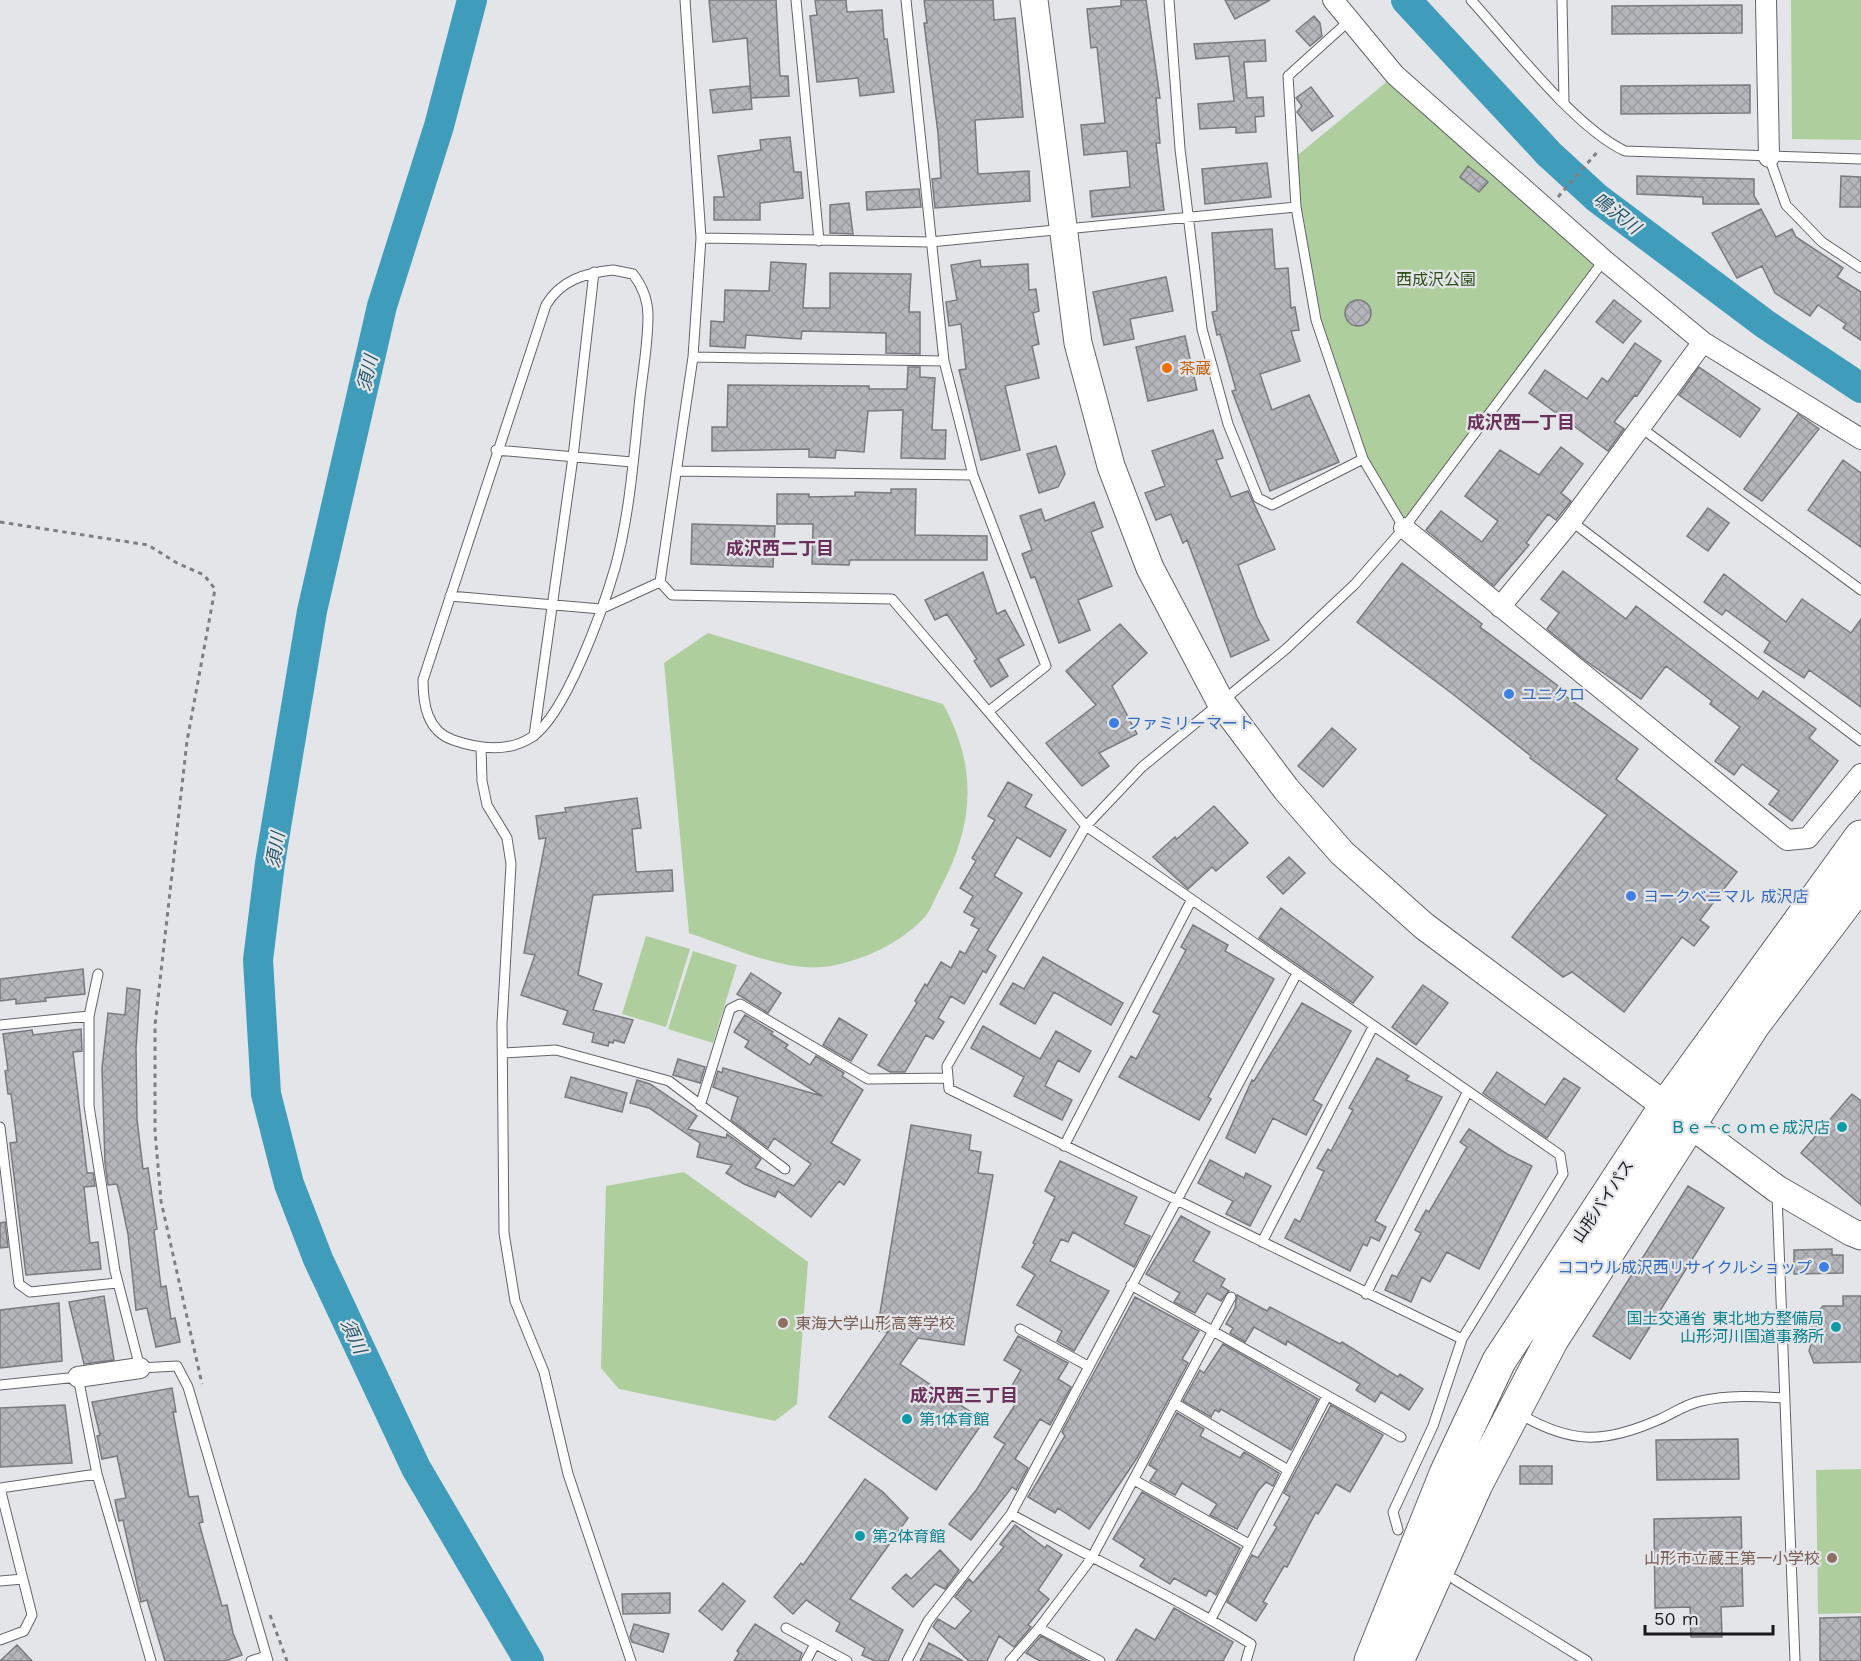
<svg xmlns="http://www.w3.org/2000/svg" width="1861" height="1661" font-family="'Work Sans','Noto Sans JP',sans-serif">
	<defs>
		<pattern id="building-cross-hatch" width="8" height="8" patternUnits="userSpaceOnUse" patternTransform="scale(1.5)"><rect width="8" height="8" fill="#b5b6bb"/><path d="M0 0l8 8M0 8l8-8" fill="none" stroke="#9b9ca0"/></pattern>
	</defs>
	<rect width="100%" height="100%" fill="#e4e5e9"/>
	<!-- green -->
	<path fill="#afce9d" d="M1791,0H1861V140L1792,139Z
		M1395,75L1604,260L1404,528L1363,459L1316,320L1293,159Z
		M708,633L943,704C978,768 974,824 941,887C935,897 931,911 923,919C898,944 866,959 831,966C787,974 731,947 689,933L664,663Z
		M646,936L690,949L666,1027L622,1014Z
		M693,951L737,965L713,1043L668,1029Z
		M684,1172L808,1262L797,1404L775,1421L619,1389L601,1368L606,1186Z
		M1861,1469V1613L1818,1614L1816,1470Z"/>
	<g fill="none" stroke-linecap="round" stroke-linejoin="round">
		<!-- river -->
		<path stroke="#3f9dbb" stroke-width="30" d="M472,0L439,126L382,306L312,611L270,863L258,960L266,1094L289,1184L318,1259L416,1468L529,1661
			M1406,0L1549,154L1597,198L1765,324L1861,388"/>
	</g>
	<!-- building -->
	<path fill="url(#building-cross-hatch)" stroke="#797a7e" stroke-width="1.5" d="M709,0H776L780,76H788L789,96L751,98L747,38L713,42Z
		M815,0H846L847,12L882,10L884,39H887L894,92L860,96L858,78L817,82L810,16L817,15Z
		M924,0H993L994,20L1015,18L1023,117L975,120L978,174L1029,171L1030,201L935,208L932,179L941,178L938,133L924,23H927Z
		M1121,0H1146L1160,98H1156L1160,143H1156L1164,210L1092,217L1090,191L1130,187L1127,151L1084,155L1081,125L1105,123L1097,47L1091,48L1087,9L1121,6Z
		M1225,0H1270L1235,19Z
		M1742,5V33L1612,34V6Z
		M1314,16L1320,23L1322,36L1310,46L1296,31Z
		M1265,40L1266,61L1244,62L1247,98L1263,97L1264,116L1255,117L1256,132L1236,133V127L1200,129L1198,104L1234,101L1229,56L1196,59L1194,44Z
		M1750,85V113L1621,114V86Z
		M750,86L752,109L713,113L710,90Z
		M1311,87L1333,116L1312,131L1297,112L1302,106L1296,98Z
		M790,137L794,172H801L803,198L760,203V220H714V197H724L718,156L761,150L760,140Z
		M1267,163L1271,197L1205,204L1202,169Z
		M1468,166L1488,182L1479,192L1460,177Z
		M1637,176L1754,179V196L1759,204H1703V197L1637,194Z
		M1841,176L1861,177V207H1840Z
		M919,189L921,207L867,210L866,192Z
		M849,203L853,234L830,233V205Z
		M1761,209L1776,237L1792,229L1796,237L1843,268L1837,277L1861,292V340L1843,328L1846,324L1818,305L1810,316L1775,293L1762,266L1737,278L1712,233Z
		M1272,229L1275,269L1288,268L1291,308L1295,307L1299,330L1291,331L1300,361L1260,374L1272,410L1309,395L1339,462L1270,491L1232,391L1236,390L1220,334L1217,335L1212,312L1217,311L1212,233Z
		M980,260L981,267L1028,264L1029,290L1036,289L1039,311L1033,313L1039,344L1032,346L1039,378L1005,386L1020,450L981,460L959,370L966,369L961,324L949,326L946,302L957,300L951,265Z
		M771,262L806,264L803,308H830V273L911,274L909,312H920V354L886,353V333L802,331L801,339L746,335L745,348L710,346L711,321L724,322L725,290L769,291Z
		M1166,277L1173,311L1130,319L1134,339L1104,345L1093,292Z
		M1614,300L1641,321L1623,343L1596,322Z
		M1345 313a13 13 0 1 1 26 0a13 13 0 1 1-26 0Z
		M1185,336L1197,390L1148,401L1136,347Z
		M1635,343L1661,361L1637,396L1635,395L1614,422L1624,429L1608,451L1529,393L1545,370L1587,399L1602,378L1608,382Z
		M908,367H920V377L935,378L932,430H946L945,459L901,458L903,410L868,411L864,452L836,450L835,458L809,457V449L712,451V427H727L728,385L869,386V389H907Z
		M1699,367L1760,409L1740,437L1679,395Z
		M1798,414L1819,429L1762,501L1744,489Z
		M1213,430L1223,458L1216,460L1231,497L1248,491L1275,549L1238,565L1257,617L1269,640L1231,657L1187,540L1183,543L1171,514L1156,520L1145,493L1165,486L1152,451Z
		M1056,446L1065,474L1058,487L1039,493L1027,454Z
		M1561,447L1583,464L1561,493L1571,501L1556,520L1548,514L1526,543L1529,545L1494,586L1426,530L1441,511L1482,542L1498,521L1465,496L1500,450L1539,475Z
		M1843,460L1861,473V547L1808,510Z
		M891,489H916L915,535L987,536V560H850L849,565L812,564L813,524H777V494H809V497L855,496V492L891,493Z
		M1094,502L1103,527L1091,532L1112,586L1078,600L1090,630L1059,643L1035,577L1031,578L1022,554L1032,550L1020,516L1041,509L1045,521Z
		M1708,508L1729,523L1708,551L1687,536Z
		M692,524L775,526L773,567L691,564Z
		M1402,563L1482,624L1480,627L1566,692L1564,695L1638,749L1616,779L1737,872L1700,920L1709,927L1694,946L1682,937L1624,1012L1572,972L1563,977L1512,937L1607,815L1530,758L1531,756L1454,695L1357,622Z
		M1563,571L1626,619L1636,606L1758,699L1763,691L1816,729L1809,738L1838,761L1792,821L1769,804L1779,791L1742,764L1734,775L1715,761L1740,727L1710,704L1712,701L1666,666L1641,699L1586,661L1547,629L1559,613L1541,599Z
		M983,572L997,614L1005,610L1024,645L998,659L1008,676L991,687L974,661L977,659L947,614L935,620L925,600Z
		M1724,574L1786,622L1802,599L1851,633L1861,619V707L1809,670L1804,678L1764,652L1770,642L1726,610L1722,615L1704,602Z
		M1120,624L1147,653L1112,686L1137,734L1099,753L1109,766L1082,786L1046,743L1096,705L1066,671Z
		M1332,728L1356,749L1323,787L1298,766Z
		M1008,782L1032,795L1025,807L1066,830L1050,857L1017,837L994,876L1022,893L987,950L996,956L986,973L983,971L964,1004L951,996L938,1018L944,1022L933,1039L926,1035L905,1072H890L878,1065L917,1003L915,1001L925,984L927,986L941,962L951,968L960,951L965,954L979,929L971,925L975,918L964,912L973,896L960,888L976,861L972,858L995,820L988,816Z
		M637,798L641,828L632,829L636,872L672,870L673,891L593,895L578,975L602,984L593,1010L633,1020L624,1043L614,1040L613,1043L609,1042L608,1046L592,1042L594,1033L563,1024L568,1011L521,995L535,955L524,953L546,838L539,839L536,816L566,812L565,808Z
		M1214,806L1248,843L1216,871L1212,867L1188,889L1153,857L1175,837L1177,839Z
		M1289,857L1305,873L1283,894L1267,877Z
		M1281,908L1373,977L1353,1003L1259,938Z
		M1193,925L1228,945L1225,951L1274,979L1208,1097L1211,1099L1199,1120L1119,1077L1131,1056L1136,1059L1160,1015L1153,1012L1186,950L1181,947Z
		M1043,957L1123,1003L1111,1025L1054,992L1035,1024L1000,1004L1013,983L1024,989Z
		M83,969L85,994L45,998L46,1001L16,1004V999L0,1001V979Z
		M751,973L781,993L768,1013L737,994Z
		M1423,985L1448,1003L1416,1045L1392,1027Z
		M127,988L140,990L136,1048L137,1119L143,1169L148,1168L157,1229L154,1230L161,1287L166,1286L171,1319L175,1318L180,1342L156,1347L147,1308L136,1310L128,1234L120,1196L117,1184L108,1185L105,1163L102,1068L108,1013L125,1015Z
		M1302,1003L1351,1031L1313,1100L1322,1105L1306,1135L1273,1118L1255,1153L1226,1138L1252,1080L1254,1081Z
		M745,1015L773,1032L771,1034L788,1045L785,1048L810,1065L816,1056L844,1073L842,1076L863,1090L831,1143L860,1160L844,1185L839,1181L811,1217L778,1191L775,1197L744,1184L726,1173L732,1165L697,1157L700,1143L649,1108L630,1103L637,1080L650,1084L697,1116L688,1129L726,1138L727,1134L761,1159L755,1168L794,1186L811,1164L774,1138L768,1148L731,1120L738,1097L713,1087L718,1071L722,1073L723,1068L822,1096L745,1047L749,1041L734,1032Z
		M839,1018L867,1035L851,1061L823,1045Z
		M983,1026L1040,1059L1056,1031L1091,1051L1079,1072L1058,1060L1045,1086L1072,1100L1062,1120L1014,1096L1024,1077L971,1048Z
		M81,1029L82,1051L73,1052L87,1173H93L95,1186L84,1187L90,1243L98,1242L101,1269L26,1275L10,1143L17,1142L11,1094H8L5,1071L8,1070L3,1034L32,1030L33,1035Z
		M1377,1058L1409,1076L1406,1080L1442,1097L1375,1221L1386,1227L1379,1241L1371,1237L1367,1246L1363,1244L1350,1271L1285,1238L1295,1219L1300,1222L1324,1171L1317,1168L1328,1149L1331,1151L1353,1110L1349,1108Z
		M678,1059L705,1067L700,1083L673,1075Z
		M1497,1072L1545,1105L1564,1078L1580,1088L1547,1138L1483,1093Z
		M571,1077L627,1093L622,1112L565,1097Z
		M1852,1094L1861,1101V1205L1801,1153Z
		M911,1125L971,1135L969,1150L981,1152L978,1173L993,1175L964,1345L918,1338L900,1364L984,1421L936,1490L829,1417L888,1332L877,1331Z
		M1469,1129L1507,1154L1532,1166L1479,1269L1447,1252L1430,1282L1422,1277L1411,1302L1385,1290L1392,1275L1397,1277L1421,1233L1415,1230L1426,1210L1429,1212L1467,1147L1460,1142Z
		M1210,1160L1244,1178L1246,1173L1271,1186L1250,1226L1226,1214L1233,1201L1198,1183Z
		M1060,1161L1137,1197L1124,1224L1150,1236L1134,1267L1073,1232L1068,1242L1061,1239L1050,1261L1109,1291L1074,1351L1057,1341L1062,1331L1017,1305L1035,1275L1022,1267L1035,1244L1033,1243L1055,1197L1045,1191Z
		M1688,1186L1724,1208L1630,1359L1593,1336Z
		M1181,1216L1210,1232L1193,1261L1225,1279L1221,1286L1229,1291L1221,1301L1207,1293L1195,1313L1174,1302L1180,1293L1146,1274Z
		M5,1222L8,1247L0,1248V1223Z
		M1832,1249V1255H1843V1273L1794,1274V1250Z
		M1237,1295L1267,1311L1270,1307L1340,1344L1342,1342L1398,1377L1400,1374L1423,1389L1409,1410L1381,1392L1375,1402L1356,1390L1360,1384L1287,1341L1286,1345L1254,1327L1245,1342L1230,1333L1233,1328L1226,1324L1235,1308Z
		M104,1296L114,1360L84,1364L69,1302Z
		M1843,1296H1861V1362L1814,1363L1809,1351L1813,1338L1811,1322L1813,1317L1823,1306H1843Z
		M1135,1297L1199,1331L1182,1359L1188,1363L1137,1458L1089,1529L1058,1508L1055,1513L1028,1497L1065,1436L1062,1432Z
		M59,1303L62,1361L0,1368V1310Z
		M1018,1336L1068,1363L1058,1379L1071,1387L1050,1425L1040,1419L1015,1459L1028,1468L1016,1490L1012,1487L971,1540L949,1524L977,1489L1005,1444L994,1437L1015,1405L1004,1399L1021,1370L1004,1360Z
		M1223,1344L1318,1399L1291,1450L1221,1409L1219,1412L1215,1410L1211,1417L1183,1401L1200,1370L1204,1373Z
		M172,1388L176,1412H173L189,1497L198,1496L203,1522L199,1523L222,1606L227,1605L233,1633L242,1655L225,1661H165L147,1600L141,1602L123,1520L119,1521L115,1500L126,1498L117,1456L102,1459L97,1436L100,1435L92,1402Z
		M65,1405L72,1463L0,1467V1408Z
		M1331,1405L1383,1435L1350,1492L1336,1484L1318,1514L1316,1512L1287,1567L1284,1566L1263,1602L1267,1604L1256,1621L1227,1602L1252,1555L1258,1558L1277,1527L1274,1525L1290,1497L1284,1493Z
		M1177,1413L1204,1429L1200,1436L1240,1458L1244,1452L1279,1473L1273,1486L1266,1482L1258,1491L1237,1529L1210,1515L1217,1504L1182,1483L1175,1495L1150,1481L1157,1470L1149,1465Z
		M1738,1439L1739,1479L1657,1480L1656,1440Z
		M1520,1466H1552V1484H1520Z
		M865,1479L883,1492L908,1518L850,1599L903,1630L888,1661H875L862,1655L865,1648L836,1631L840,1623L806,1600L793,1614L774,1597L801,1563L803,1565Z
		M1142,1492L1240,1548L1216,1595L1209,1590L1206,1596L1174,1578L1170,1584L1140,1566L1145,1559L1113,1539Z
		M1741,1517L1743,1606L1721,1607L1722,1637H1691L1690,1607L1655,1608L1654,1519Z
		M1015,1525L1045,1548L1047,1545L1062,1555L1038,1590L1049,1599L1028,1625L1031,1627L1014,1647L999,1636L987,1661H969L933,1627L938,1619L955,1629L971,1611L955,1597L969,1579L973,1583L1004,1547L1000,1544Z
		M940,1550L959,1570L945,1589L935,1584L913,1607L892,1588L906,1574L911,1579Z
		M723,1583L745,1601L722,1630L699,1611Z
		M670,1593V1613L623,1614L622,1594Z
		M1174,1608L1233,1642L1223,1661H1116L1136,1629L1155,1640Z
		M1861,1617V1661H1820V1618Z
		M634,1624L669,1634L663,1652L632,1642L630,1637Z
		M755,1624L802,1653L799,1661H734L739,1653L737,1651Z
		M1041,1636L1086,1661H1040L1026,1653Z
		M929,1643L963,1661H920Z
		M17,1645L32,1661H0Z"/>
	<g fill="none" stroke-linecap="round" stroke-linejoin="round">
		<!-- lane casing -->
		<g stroke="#636468" stroke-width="11">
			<path id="lane" d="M685,0L701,238L693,357L660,582L672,595L892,599L1086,826L1560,1155L1563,1174L1462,1339L1433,1426L1393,1512L1398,1530
				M796,0L819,241
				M906,0L944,361L973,475L1046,666L989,711
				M1169,0L1180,149L1202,329L1228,424L1258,498L1272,505L1363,459
				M1471,0C1510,43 1575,128 1625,151L1861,159
				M1562,0L1564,103
				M1350,20L1288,76L1296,207L1316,320L1363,459L1404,528
				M1769,157L1786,205L1822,242L1861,268
				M701,238L930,242L1296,207
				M613,270L633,274C643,287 648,300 648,316C648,343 643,371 640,397C634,453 630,514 615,568C603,609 566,714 532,737C508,753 479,749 453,740C427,731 423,704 423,680L546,305C561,280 585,273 613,270Z
				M693,357L944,361
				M1640,427L1861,590
				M496,450L632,462
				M677,471L973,475
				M1571,521L1861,741
				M450,596L601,609L660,582
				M534,736L573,457L594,272
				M481,747L482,781L487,805L507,838L511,864L502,1024L504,1233L515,1301L544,1372L568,1474L631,1661
				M89,1016L98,974
				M0,1025L89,1016V1106L115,1271L140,1368L177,1366L188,1387L268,1661
				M504,1053L556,1050L669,1081L785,1169
				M700,1106L730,1009L740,1004L868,1079L948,1078
				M0,1127L19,1284L30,1292L117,1283
				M1064,1146L1191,901
				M1777,1195L1795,1661
				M1262,1242L1373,1027
				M1131,1285L1401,1437
				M1366,1294L1467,1093
				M1020,1329L1088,1366
				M1462,1339L949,1089L947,1066L1086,826L1142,767L1286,649L1355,584L1404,528L1604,260
				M0,1385L78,1377L97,1474L151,1661
				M1174,1403L1288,1470
				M1518,1413C1570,1444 1603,1444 1658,1420C1672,1414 1686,1404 1701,1401C1728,1395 1755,1396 1784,1398
				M1134,1480L1249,1544
				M0,1488L32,1615L24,1631L0,1640
				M0,1488L97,1474
				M1011,1514C1090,1558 1174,1596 1251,1644L1246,1661
				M1454,1579L1587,1661
				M0,1581L23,1579
				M1211,1619L1327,1396
				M786,1628L847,1661
				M1039,1628L1100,1661
				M251,1661L266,1656
				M806,1661L815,1644
				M907,1661L928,1621L1011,1514L1296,975
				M1010,1661L1039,1628L1091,1559L1231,1297"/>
		</g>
		<!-- street casing -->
		<g stroke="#636468" stroke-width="22">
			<path id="street" d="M1333,0L1395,75L1604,260L1703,342L1861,439
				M1766,0L1769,157
				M1404,528L1787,840L1808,838L1861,774
				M1500,607L1571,521L1703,342
				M78,1377L140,1368"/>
		</g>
		<!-- secondary casing -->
		<g stroke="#636468" stroke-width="29">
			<path id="secondary" d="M1034,0L1078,343L1111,466L1150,568L1220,701L1286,789L1342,853L1424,926L1777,1189L1851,1232L1861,1236"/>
		</g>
		<!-- highway casing -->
		<g stroke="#636468" stroke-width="35">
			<path id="highway" d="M1371,1661L1446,1474L1499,1361L1666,1106L1861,837
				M1397,1661L1476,1484L1552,1339L1753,1025L1861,882"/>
		</g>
		<!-- path -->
		<path stroke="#7e7f82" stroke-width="3" stroke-dasharray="4.5 4.5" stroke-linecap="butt" d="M1558,197L1599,150
			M0,522L148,545L177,563L204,575L215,589L187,741L155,1025V1131L161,1201L202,1384
			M270,1615L287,1661"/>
		<!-- lane -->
		<use href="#lane" stroke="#fff" stroke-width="9"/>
		<!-- street -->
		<use href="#street" stroke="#fff" stroke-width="20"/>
		<!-- secondary -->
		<use href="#secondary" stroke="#fff" stroke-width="27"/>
		<!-- highway -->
		<use href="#highway" stroke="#fff" stroke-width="33"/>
	</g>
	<!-- markers -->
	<circle fill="#e8710a" stroke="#e4e5e9" stroke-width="2" cx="1167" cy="368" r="6"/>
	<g fill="#3f7fe0" stroke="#e4e5e9" stroke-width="2">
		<circle cx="1509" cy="694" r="6"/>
		<circle cx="1114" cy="723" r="6"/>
		<circle cx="1631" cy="896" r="6"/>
		<circle cx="1824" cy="1267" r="6"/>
	</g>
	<g fill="#0f9aa8" stroke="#e4e5e9" stroke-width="2">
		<circle cx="1842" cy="1127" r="6"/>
		<circle cx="1836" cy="1327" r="6"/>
		<circle cx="907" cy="1419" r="6"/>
		<circle cx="860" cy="1536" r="6"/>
	</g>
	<g fill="#8d6e63" stroke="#e4e5e9" stroke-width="2">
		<circle cx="783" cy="1323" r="6"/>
		<circle cx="1832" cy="1558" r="6"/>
	</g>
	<g text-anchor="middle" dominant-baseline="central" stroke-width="4.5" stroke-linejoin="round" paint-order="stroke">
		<!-- park labels -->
		<g font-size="16" fill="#2e4f18" stroke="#e4e5e9">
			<text x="1436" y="279">西成沢公園</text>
		</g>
		<!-- food labels -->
		<g font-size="16" fill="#c56008" stroke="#e4e5e9" text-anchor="start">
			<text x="1179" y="368">茶蔵</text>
		</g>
		<!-- shop labels -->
		<g font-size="16" fill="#366cbe" stroke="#e4e5e9" text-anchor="start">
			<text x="1521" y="694">ユニクロ</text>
			<text x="1126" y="723">ファミリーマート</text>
			<text x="1643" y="896">ヨークベニマル 成沢店</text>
			<text x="1812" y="1267" text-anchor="end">ココウル成沢西リサイクルショップ</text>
		</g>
		<!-- culture labels -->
		<g font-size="16" fill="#0d838f" stroke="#e4e5e9" text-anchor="end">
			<text x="1830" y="1127">Ｂｅ－ｃｏｍｅ成沢店</text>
			<text x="1824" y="1318">国土交通省 東北地方整備局<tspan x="1824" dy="18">山形河川国道事務所</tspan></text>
			<text x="919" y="1419" text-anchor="start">第1体育館</text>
			<text x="872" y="1536" text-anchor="start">第2体育館</text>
		</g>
		<!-- street labels -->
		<g font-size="16" fill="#19191b" stroke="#e4e5e9">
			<text transform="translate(1603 1201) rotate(-56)">山形バイパス</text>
		</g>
		<!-- education labels -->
		<g font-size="16" fill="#785e54" stroke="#e4e5e9" text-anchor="start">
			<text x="795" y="1323">東海大学山形高等学校</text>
			<text x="1820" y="1558" text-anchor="end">山形市立蔵王第一小学校</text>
		</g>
		<!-- water labels -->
		<g font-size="18" font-style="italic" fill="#235667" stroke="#e4e5e9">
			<text transform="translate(1617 213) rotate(38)">鳴沢川</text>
			<text transform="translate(367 373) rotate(-77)">須川</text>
			<text transform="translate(275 850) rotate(-81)">須川</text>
			<text transform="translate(354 1336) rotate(65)">須川</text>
		</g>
		<!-- neighbourhood labels -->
		<g font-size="18" font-weight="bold" fill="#6a305b" stroke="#e4e5e9">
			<text x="1521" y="422">成沢西一丁目</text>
			<text x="780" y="548">成沢西二丁目</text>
			<text x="964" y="1395">成沢西三丁目</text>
		</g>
	</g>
	<!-- scale -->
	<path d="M1645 1625v9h128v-9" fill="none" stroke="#19191b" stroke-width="3"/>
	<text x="1654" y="1625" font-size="18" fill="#19191b" stroke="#e4e5e9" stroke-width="4.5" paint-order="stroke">50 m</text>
</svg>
